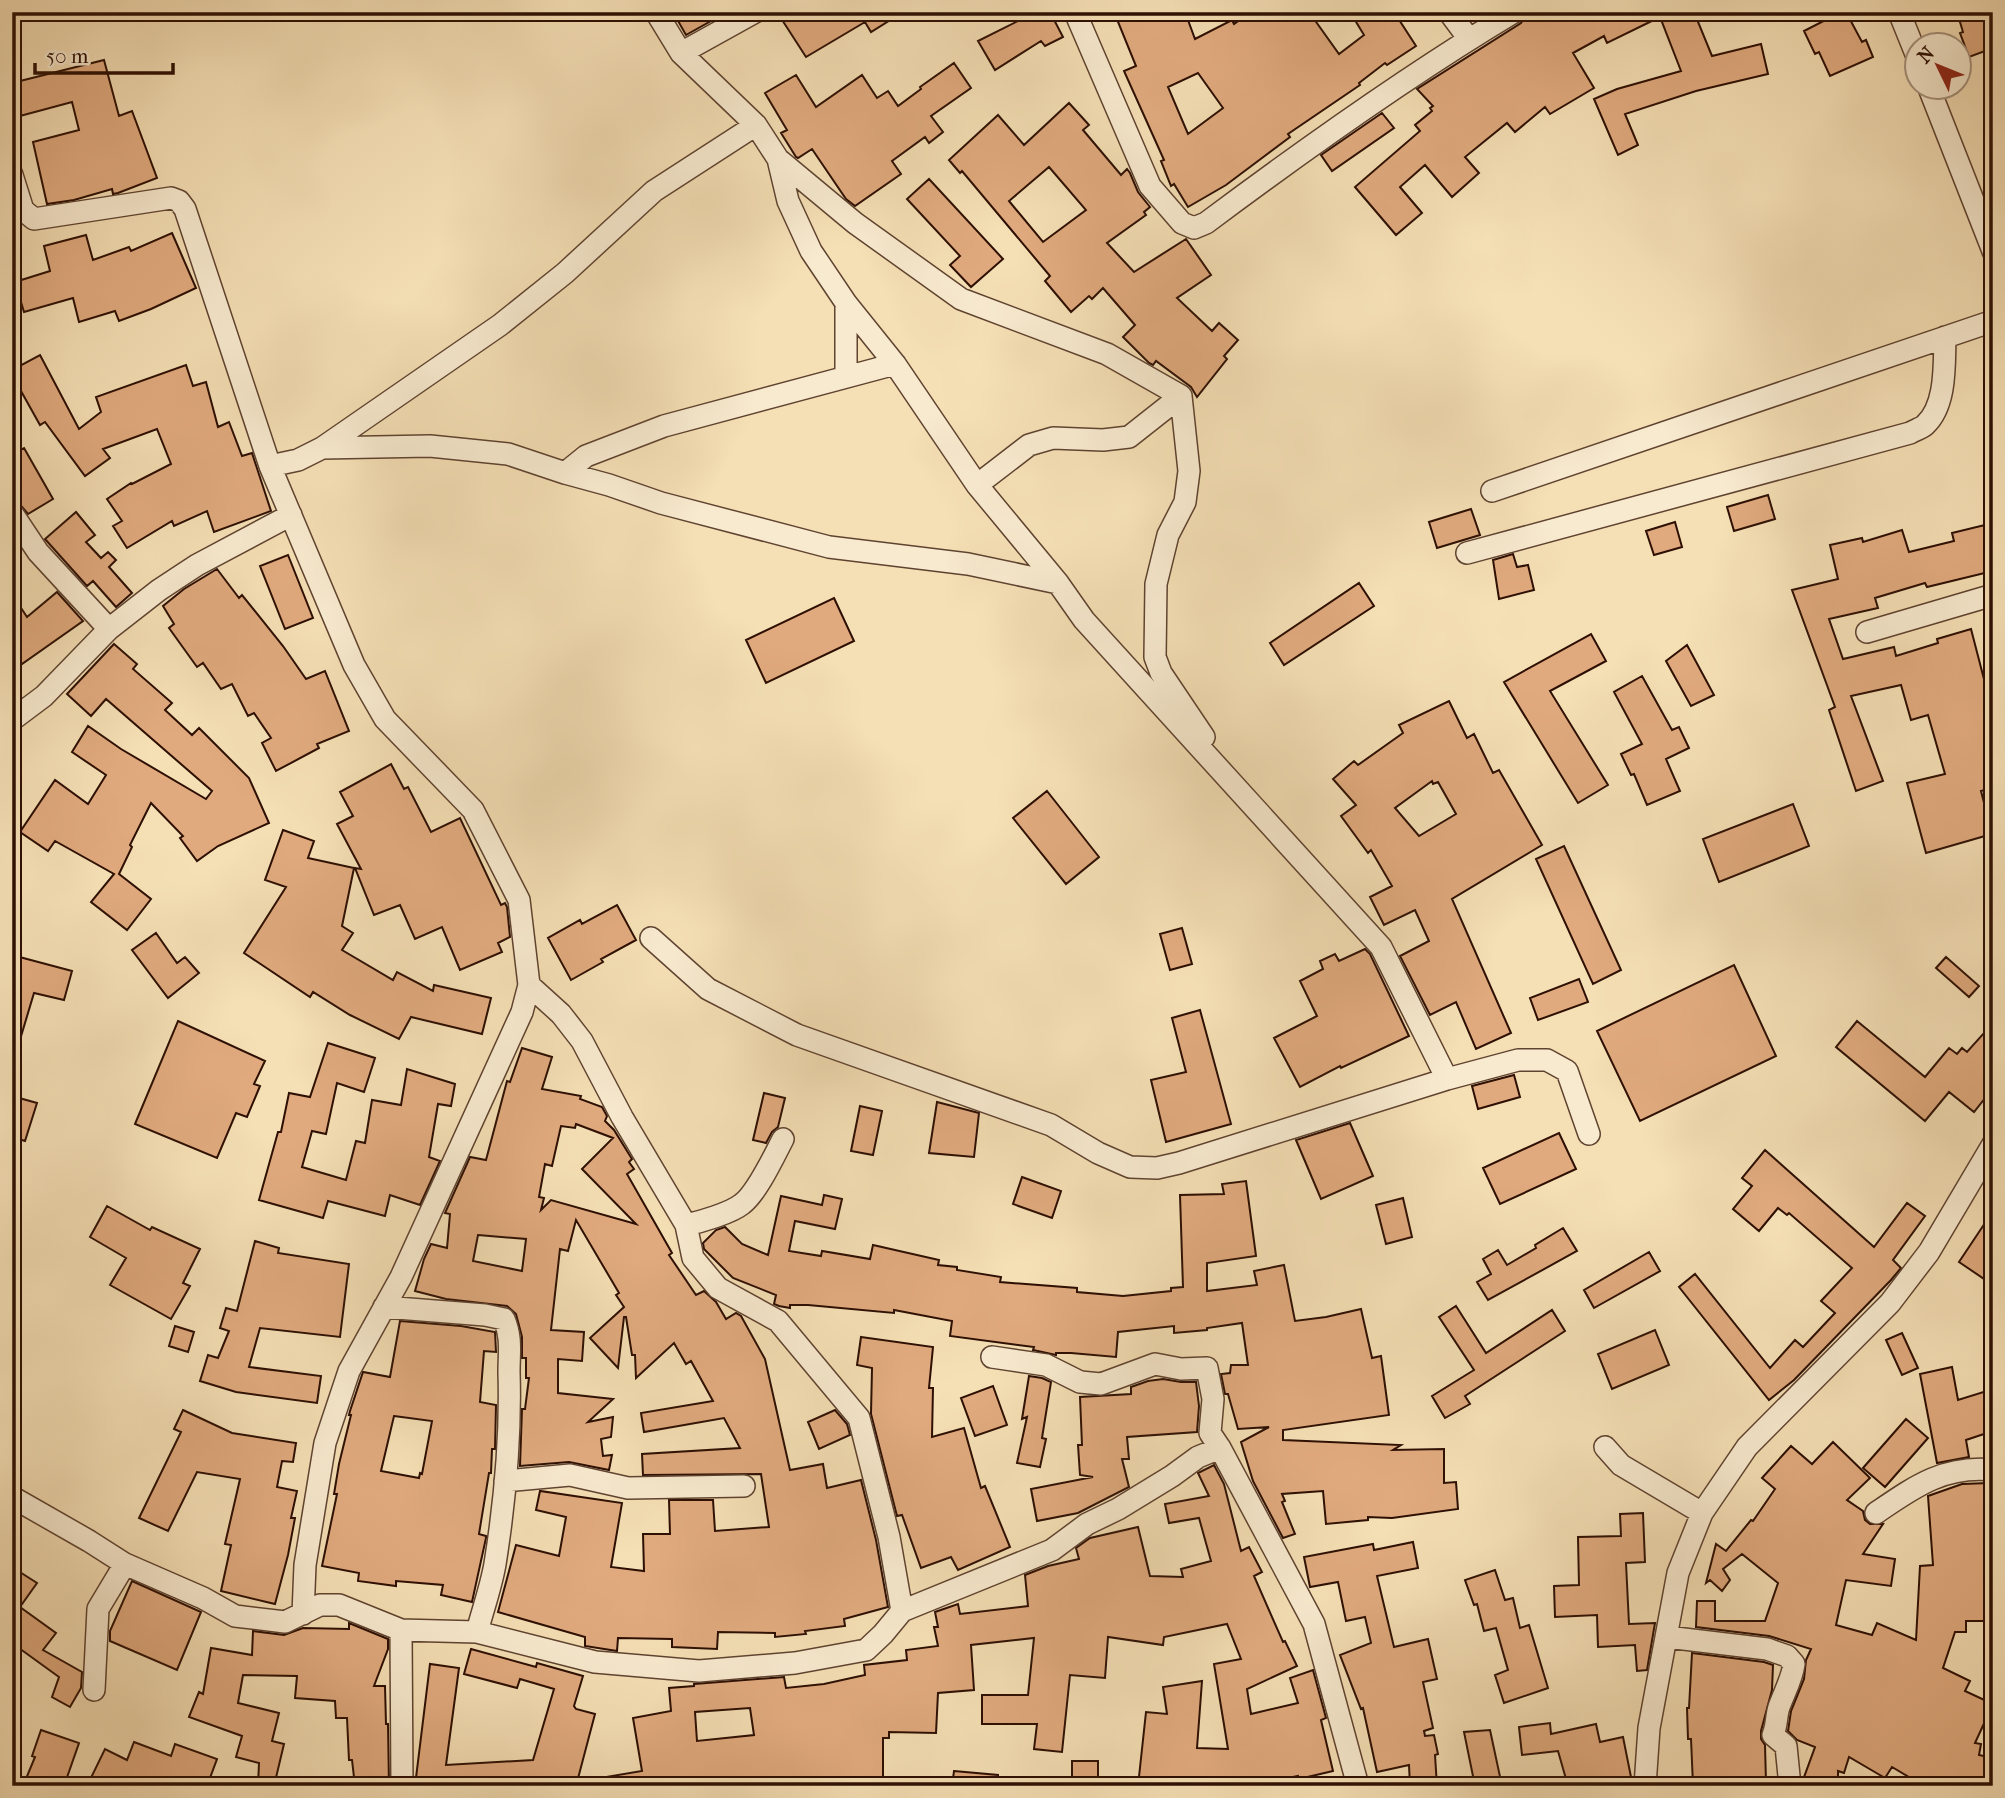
<svg xmlns="http://www.w3.org/2000/svg" width="2005" height="1798" font-family="'IM FELL French Canon',serif">
	<rect width="100%" height="100%" fill="#f5dfb5"/>
	<filter id="stains"><feTurbulence type="fractalNoise" baseFrequency=".00286" numOctaves="4"/><feColorMatrix values="0 0 0 0 .2 0 0 0 0 .09 0 0 0 0 .02 0 0 0 .5 -.17"/></filter>
	<radialGradient id="worn" r=".72"><stop offset=".6" stop-color="#630" stop-opacity="0"/><stop offset="1" stop-color="#630" stop-opacity=".3"/></radialGradient>
	<!-- building -->
	<path fill="#e0aa7e" stroke="#2d0f03" stroke-width="2" fill-rule="evenodd" d="M673,12H727L686,35Z
		M777,12H903L871,32L865,22L806,57Z
		M1036,12H1050L1063,37L1045,46L1041,41L995,70L978,41Z
		M1114,12H1185L1195,39L1232,20L1234,24L1251,12H1309L1339,54L1364,35L1350,12H1394L1416,46L1387,65L1385,63L1359,83L1360,85L1288,134L1290,137L1226,185L1188,207L1174,184L1171,186L1161,161L1164,160L1124,71L1136,66ZM1198,73L1223,108L1188,134L1168,87Z
		M1527,12H1694L1712,56L1761,44L1768,74L1696,91L1625,114L1638,145L1618,155L1594,99L1617,89L1681,71L1660,17L1607,43L1604,36L1573,53L1594,88L1550,114L1545,107L1515,132L1507,123L1465,157L1479,173L1452,197L1425,165L1400,187L1422,213L1396,235L1355,187L1420,131L1415,125L1432,111L1430,108L1433,106L1417,89L1521,23Z
		M1841,12H1846L1862,42L1866,40L1873,57L1830,76L1819,52L1815,54L1804,31Z
		M1957,12H1989L1993,21V48L1969,57L1960,33L1963,32Z
		M104,60L119,116L132,111L157,178L118,193L113,194L112,189L74,200L47,204L33,142L79,130L72,102L20,116L12,83Z
		M954,63L971,88L931,116L943,132L929,143L925,137L892,161L901,174L855,206L846,199L812,149L798,158L796,157L781,133L787,130L765,93L796,75L816,107L862,75L877,98L888,91L898,106L921,89L920,87Z
		M1069,103L1089,125L1083,130L1121,175L1127,169L1130,173L1138,192L1150,207L1144,212L1146,215L1107,243L1134,272L1186,239L1211,275L1177,298L1212,331L1219,323L1238,340L1224,356L1227,359L1197,397L1191,387L1156,361L1153,365L1149,363L1123,337L1135,325L1103,288L1092,299L1089,296L1071,312L1045,281L1050,276L962,171L960,173L949,160L998,115L1024,145ZM1049,167L1086,210L1043,242L1009,201Z
		M1382,113L1394,128L1332,171L1321,155Z
		M929,179L1003,259L971,287L950,265L960,256L907,199Z
		M172,233L196,288L151,309L119,321L115,311L79,322L73,298L24,312L15,282L50,271L44,246L86,235L93,260L129,247L131,251Z
		M40,355L79,429L101,412L96,397L186,365L193,386L206,382L218,427L229,422L242,456L252,453L271,511L214,532L207,511L174,526L172,521L127,548L113,526L122,521L107,499L131,483L132,484L171,464L157,429L103,449L110,458L85,476L45,422L40,425L12,375V370Z
		M24,448L53,499L28,514L18,502L12,500V455Z
		M1768,495L1775,519L1734,531L1727,507Z
		M1471,509L1480,535L1437,548L1429,522Z
		M76,512L95,535L86,542L101,558L108,552L116,560L109,567L132,593L116,607L93,581L87,586L45,539Z
		M1675,522L1682,547L1654,555L1646,531Z
		M1993,523V571L1927,587L1925,583L1875,598L1878,608L1829,619L1843,659L1894,647L1896,656L1938,643L1937,639L1971,629L1993,714V788L1981,791L1992,834L1926,853L1907,783L1945,774L1928,715L1911,720L1901,685L1851,696L1883,781L1856,791L1829,710L1835,707L1792,590L1838,579L1830,545L1862,538L1863,542L1902,530L1909,552L1954,541L1952,533Z
		M1513,554L1517,567L1528,565L1534,590L1499,599L1493,560Z
		M288,555L313,618L285,629L260,566Z
		M217,569L239,598L242,595L283,646L306,679L325,671L349,731L317,744L319,748L276,771L262,743L271,738L254,713L248,716L232,684L221,689L203,663L197,667L169,628L174,624L163,606L184,589Z
		M1359,583L1374,606L1284,665L1270,643Z
		M57,592L83,621L12,671V594L27,617Z
		M834,598L854,641L766,683L746,640Z
		M1591,634L1606,661L1550,691L1608,785L1578,803L1504,682Z
		M114,644L137,664L133,669L172,703L165,710L192,735L199,728L249,778L269,823L218,846L197,861L180,838L183,836L151,803L130,845L132,847L119,874L151,899L127,930L91,902L114,874L55,841L48,851L20,832L55,780L88,804L106,775L72,752L88,726L121,749L206,799L212,791L106,699L91,716L67,694Z
		M1687,645L1714,695L1691,706L1666,661Z
		M1642,676L1672,730L1679,727L1689,748L1666,759L1680,791L1647,805L1634,774L1631,775L1621,754L1642,744L1614,692Z
		M1449,701L1467,738L1474,734L1493,773L1499,770L1542,845L1452,899L1511,1033L1476,1049L1456,1002L1430,1015L1400,956L1429,941L1415,910L1384,925L1370,897L1392,886L1371,850L1368,853L1341,816L1356,805L1333,779L1354,761L1358,765L1403,733L1399,725ZM1432,781L1433,784L1438,782L1456,814L1419,836L1395,808Z
		M391,764L404,789L408,787L431,832L460,818L501,905L505,903L507,907L510,937L498,943L502,952L460,970L442,927L415,939L400,905L374,915L355,868L361,869L337,824L353,816L340,792Z
		M1047,791L1099,857L1066,884L1013,818Z
		M1793,804L1809,846L1719,882L1703,839Z
		M283,830L314,841L308,858L354,868L342,926L353,933L342,950L393,980L397,972L433,991L434,985L491,998L482,1034L411,1017L399,1039L350,1015L313,992L310,997L244,953L286,887L265,880Z
		M1564,846L1621,970L1593,984L1536,859Z
		M617,905L636,940L601,959L603,962L571,980L548,938L580,920L582,924Z
		M1182,928L1192,964L1170,970L1160,934Z
		M156,933L177,963L185,957L199,973L168,998L132,950Z
		M1365,949L1370,954L1409,1036L1341,1068L1340,1066L1300,1087L1274,1038L1317,1016L1300,981L1323,969L1320,961L1335,954L1339,961Z
		M12,955L72,971L64,1000L34,993L16,1053L12,1052Z
		M1946,957L1979,986L1969,997L1936,968Z
		M1734,965L1776,1056L1640,1121L1597,1031Z
		M1579,979L1588,1002L1538,1020L1530,998Z
		M1200,1010L1231,1124L1166,1142L1151,1080L1186,1072L1172,1018Z
		M178,1021L265,1061L254,1084L260,1086L247,1117L236,1113L217,1158L135,1124Z
		M1857,1021L1925,1077L1949,1048L1957,1054L1962,1048L1967,1052L1993,1023V1088L1974,1112L1949,1092L1925,1121L1836,1047Z
		M328,1043L375,1058L364,1092L337,1083L326,1134L312,1131L302,1167L346,1180L356,1141L365,1143L372,1100L401,1105L407,1069L455,1084L451,1106L438,1104L429,1157L440,1161L420,1205L390,1195L385,1216L328,1201L323,1218L259,1200L278,1132H281L289,1093L310,1097Z
		M522,1048L552,1057L542,1089L581,1096L580,1099L602,1107L607,1116L605,1121L614,1130L632,1159L629,1162L634,1169L627,1174L672,1253L669,1255L696,1295L704,1291L716,1302L726,1319L736,1313L741,1316L765,1359L790,1470L823,1464L827,1488L861,1480L876,1540L888,1607L844,1619L845,1626L805,1631L806,1634L775,1637V1633L718,1632L717,1649L672,1647V1639L618,1638L617,1651L585,1646V1637L498,1612L516,1545L559,1556L566,1517L536,1510L540,1491L622,1503L611,1567L644,1571L643,1534H670L669,1500H713L715,1531L769,1527L761,1474L643,1475L642,1454L740,1448L724,1418L644,1432L641,1413L713,1401L691,1361L686,1364L674,1343L636,1378L635,1355H632L626,1317H624L618,1368L590,1338L624,1307L616,1295L619,1293L576,1220L568,1251L560,1249L551,1330L584,1332L582,1361L558,1359V1393L613,1399L588,1422L613,1417L611,1437L601,1439L603,1456L612,1455L609,1470L569,1462L520,1466L522,1409H525L529,1378H526V1358H522V1337L516,1314L507,1306L446,1299L415,1291L424,1259L431,1244L447,1248L450,1214L445,1213L470,1157L486,1160L507,1081L510,1082ZM576,1124L613,1138L582,1169L636,1224L551,1200L541,1210L544,1198L539,1197L545,1164L552,1166L561,1126L575,1128ZM478,1235L526,1239L522,1271L473,1261Z
		M1514,1075L1520,1097L1478,1109L1472,1086Z
		M764,1093L785,1098L778,1127L772,1132L766,1143L753,1140Z
		M12,1096L37,1103L25,1141L12,1137Z
		M937,1102L979,1113L974,1157L929,1153Z
		M860,1106L882,1111L873,1155L851,1151Z
		M1350,1123L1373,1176L1321,1199L1296,1140Z
		M1559,1133L1576,1169L1500,1204L1483,1168Z
		M1765,1150L1874,1247L1907,1203L1925,1216L1893,1260L1901,1268L1891,1280L1794,1380L1769,1400L1679,1287L1695,1274L1770,1368L1795,1340L1803,1347L1835,1313L1821,1301L1852,1268L1789,1213L1787,1215L1778,1208L1759,1231L1733,1209L1752,1186L1742,1178Z
		M1022,1177L1061,1191L1052,1218L1013,1204Z
		M1246,1181L1256,1256L1207,1263V1291L1257,1285L1254,1271L1284,1265L1295,1321L1326,1317L1361,1309L1372,1358L1381,1356L1389,1415L1283,1430V1440L1401,1445L1393,1450L1444,1449V1483L1456,1482L1458,1509L1392,1518L1368,1517V1520L1326,1524L1323,1491L1282,1494L1285,1501L1282,1502L1295,1534L1283,1538L1253,1481L1241,1442L1269,1427L1238,1429L1228,1394H1225L1221,1374L1230,1373L1231,1365H1248L1242,1323L1207,1328V1330L1174,1333V1326L1118,1332L1116,1357L1071,1353H1056V1355L1033,1350L1034,1347L950,1336L952,1321L894,1310V1313L808,1305H790V1308L779,1306L774,1304L776,1295L733,1278L704,1249L703,1243L716,1230L725,1227L742,1244L768,1255L781,1196L822,1205L824,1195L842,1199L835,1229L795,1221L789,1251L821,1256L822,1251L870,1259L873,1245L939,1260L938,1265L957,1267V1270L1001,1277L1000,1282L1077,1288V1292L1123,1296L1171,1291V1288L1183,1287L1180,1195L1224,1194L1222,1184Z
		M1403,1198L1412,1237L1386,1244L1376,1205Z
		M107,1206L150,1230L152,1227L200,1249L183,1283L190,1286L171,1319L110,1285L126,1258L90,1237Z
		M1993,1211V1285L1959,1262Z
		M1563,1228L1577,1251L1488,1300L1477,1282L1491,1274L1483,1259L1498,1250L1507,1265L1536,1248L1535,1245Z
		M255,1241L279,1248L278,1253L349,1264L340,1337L260,1328L249,1367L321,1376L317,1403L236,1392L200,1381L208,1355L218,1358L229,1331L220,1328L226,1308L237,1311Z
		M1649,1252L1660,1271L1594,1308L1584,1290Z
		M1456,1306L1486,1353L1552,1310L1565,1331L1465,1396L1470,1404L1445,1418L1432,1396L1474,1370L1439,1317Z
		M400,1321L461,1326L495,1332L496,1352L484,1351L480,1402L496,1405L495,1449H492L491,1473H489L479,1534L486,1536V1538L472,1602L441,1595L443,1585L396,1581V1586L358,1581L359,1573L322,1566L337,1494H334L339,1464L351,1415H349L350,1411L363,1372L390,1377ZM394,1416L432,1421L422,1474L420,1473L419,1478L381,1471Z
		M175,1326L194,1332L188,1352L169,1346Z
		M1655,1330L1669,1365L1612,1389L1598,1354Z
		M1902,1333L1918,1368L1902,1375L1886,1340Z
		M861,1337L933,1347L929,1388H933L932,1437L964,1428L981,1488L985,1486L1010,1547L958,1570L951,1557L921,1568L902,1515L897,1516L871,1414L872,1368L857,1365Z
		M1952,1367L1958,1400L1993,1389V1431L1966,1440L1969,1457L1937,1463L1920,1374Z
		M1029,1376L1042,1378L1051,1382L1042,1438L1046,1439L1040,1467L1017,1463L1027,1417L1022,1419Z
		M1163,1379L1181,1382H1196L1199,1406L1197,1432L1127,1437L1129,1459H1122L1129,1487L1078,1513L1037,1521L1031,1489L1093,1477L1080,1475L1078,1445H1082L1080,1397L1131,1394V1387L1148,1381Z
		M993,1386L1007,1425L975,1436L961,1398Z
		M183,1410L232,1433L296,1443L293,1462L282,1461L277,1487L297,1491L291,1518H295L288,1555L275,1604L221,1591L231,1545L225,1544L240,1479L197,1472L168,1531L139,1518L181,1432L174,1429Z
		M835,1410L847,1424L850,1435L819,1449L808,1422Z
		M1906,1419L1928,1438L1885,1487L1863,1468Z
		M1833,1442L1870,1478L1847,1500L1863,1511L1865,1520L1870,1524H1883L1863,1554L1895,1559L1891,1586L1846,1580L1836,1625L1872,1635L1877,1623L1916,1640L1920,1566L1933,1565L1928,1496L1962,1484L1989,1483L1991,1498H1993V1621H1966V1632H1955L1943,1668L1970,1681L1965,1691L1993,1704L1975,1743L1981,1744L1979,1755L1993,1758V1786H1942L1926,1783L1924,1786L1892,1767L1885,1778L1849,1757L1844,1773L1838,1771V1786H1803V1780L1815,1747L1797,1740L1788,1731L1791,1711L1804,1679L1806,1660L1811,1649L1769,1636L1696,1627L1697,1601H1715V1621H1765L1778,1583L1742,1554L1723,1569L1730,1580L1722,1591L1710,1580L1706,1583L1716,1544L1726,1551L1751,1520L1753,1521L1775,1489L1762,1478L1791,1446L1812,1464Z
		M1214,1465L1224,1484L1241,1551L1249,1547L1262,1572L1254,1576L1283,1642L1285,1641L1297,1666L1247,1689L1251,1714L1298,1703L1290,1678L1313,1670L1326,1718L1321,1720L1333,1771L1299,1779L1298,1776L1269,1782L1219,1779L1218,1783L1179,1781V1786H1138L1146,1712L1167,1714L1163,1687L1202,1681L1197,1748L1228,1749L1214,1664L1241,1659L1227,1624L1164,1637L1163,1645L1108,1637L1105,1678L1070,1675L1062,1752L1034,1749L1037,1724H982V1695H1028L1034,1638L971,1645L974,1690L938,1693L936,1733L889,1732V1738H883V1782L843,1783V1786H601L600,1778L642,1771L633,1718L671,1711L669,1688L694,1686V1684L784,1677L786,1688L824,1684L865,1675L864,1665L907,1660L906,1650L938,1646L934,1627H938L935,1612L958,1604L960,1614L1028,1606L1025,1575L1048,1566L1079,1559L1076,1548L1090,1538L1138,1527L1150,1576L1183,1577L1181,1569L1211,1561L1199,1518L1169,1523L1165,1504L1209,1496L1198,1473ZM750,1708L754,1735L697,1741L695,1712Z
		M1643,1513L1645,1562L1626,1563L1629,1624L1655,1623L1647,1670L1637,1671L1635,1645L1598,1647L1597,1615L1555,1617L1554,1586L1579,1585L1578,1537L1621,1536L1620,1514Z
		M1413,1542L1418,1568L1377,1576L1394,1647L1428,1639L1437,1679L1423,1682L1433,1728L1424,1731L1425,1736L1434,1735L1438,1754L1435,1755L1437,1786H1410L1409,1765L1377,1772L1363,1708L1361,1709L1340,1655L1371,1643L1365,1617L1346,1621L1338,1582L1310,1587L1304,1557L1373,1544L1374,1550Z
		M12,1567L37,1583L20,1607L56,1633L43,1650L82,1672L81,1688L70,1707L52,1697L59,1677L12,1643Z
		M1495,1570L1505,1600L1513,1598L1520,1628L1529,1625L1548,1688L1504,1703L1495,1675L1508,1670L1496,1628L1484,1631L1477,1604L1474,1605L1465,1580Z
		M132,1581L201,1612L177,1670L110,1641V1631Z
		M349,1623L388,1639V1649L374,1686H385L386,1724H388L389,1786H355L352,1760H349L347,1718H336L335,1701L295,1698L297,1676L243,1675L238,1703L279,1713L272,1741L284,1744L274,1786H258L259,1763L236,1757L242,1736L189,1717L199,1692L203,1694L211,1648L252,1655L253,1631L284,1635L303,1628L349,1629Z
		M471,1649L536,1667L537,1663L583,1676L574,1706L576,1709L595,1714L576,1786H415L430,1664L459,1668L446,1765L533,1760L554,1689L520,1679L517,1688L464,1674Z
		M1692,1653L1764,1662L1773,1665L1772,1690L1761,1731V1739L1765,1745L1766,1782L1693,1785L1691,1739H1688L1687,1708H1689Z
		M1550,1723L1551,1734L1596,1724L1600,1742L1623,1737L1631,1777L1606,1782V1786H1568L1558,1751L1522,1755L1519,1727Z
		M41,1730L79,1743L64,1786H23L35,1757L32,1756Z
		M1490,1730L1502,1786H1475L1464,1732Z
		M134,1742L171,1756L175,1744L217,1759L207,1786H87L105,1749L127,1760Z
		M1072,1761H1098V1786H1072Z
		M954,1771L998,1775V1786H952Z"/>
	<g fill="none" stroke-linecap="round" stroke-linejoin="round">
		<!-- minor casing -->
		<g stroke="#5f4330" stroke-width="24">
			<path id="minor" d="M656,12L681,53L756,125
				M1075,12L1150,186L1182,223L1194,228L1206,223C1305,149 1407,76 1514,12
				M1449,12L1469,39
				M1899,12L1918,59
				M681,53L755,12
				M1929,88L1993,251
				M778,159L788,201L811,251L846,303L895,364L977,485L1058,583L1084,620L1381,947L1447,1079
				M12,175L23,210L34,219L171,198L179,201L185,209L270,466L354,665L385,719L473,810L519,900L529,985L522,1012L401,1277L349,1371L325,1443L305,1565L303,1614
				M846,376V303
				M1181,396L1189,471L1185,502L1168,535L1156,584L1155,657L1161,673L1204,737
				M322,448L430,446L508,454L565,473L586,456L664,426L895,364
				M270,466L298,460L322,448L500,325L565,273L654,191L756,125L778,159L855,223L961,299L1107,354L1181,396
				M565,473L609,485L661,503L829,547L968,564L1058,583
				M977,485L1029,445L1053,438L1103,440L1129,437L1181,396
				M1492,491L1993,321
				M12,513L38,552L109,629
				M1467,553L1910,433C1915,430 1922,428 1925,425C1947,405 1944,363 1945,337
				M1867,632L1993,595
				M12,720L44,696L109,629L159,590L197,565L291,515
				M651,938L708,989L797,1035L1051,1125L1098,1153L1130,1167L1157,1168L1179,1163L1447,1079L1518,1060H1547L1567,1071L1589,1134
				M686,1225C700,1222 731,1213 742,1204C757,1193 774,1156 783,1139
				M384,1307L485,1315L504,1319C512,1338 509,1352 509,1372C511,1436 505,1501 495,1564C491,1587 483,1609 477,1632
				M992,1357L1046,1365L1080,1382L1101,1384L1155,1364L1181,1369L1207,1368L1213,1399L1210,1433L1220,1448L1314,1624L1358,1786
				M1605,1447L1621,1465L1702,1513
				M505,1481L570,1475L628,1488L744,1486
				M12,1497L89,1541L125,1564L203,1598L235,1616L285,1622L320,1605H339L401,1630L477,1632L595,1662L699,1671L795,1663L866,1650L883,1634L902,1611L889,1537L859,1418L778,1321L718,1288L693,1258L686,1225L622,1117L582,1041L561,1014L529,985
				M1876,1513C1914,1487 1944,1465 1993,1470
				M902,1611L1052,1550L1087,1524L1118,1509L1172,1476L1198,1457L1220,1448
				M401,1630L402,1786
				M1667,1637L1767,1649L1787,1656L1794,1664C1792,1679 1784,1693 1779,1707C1776,1716 1777,1726 1773,1735L1786,1746L1790,1786
				M94,1690L98,1609L125,1564
				M1645,1786L1649,1728L1678,1573L1702,1513L1747,1447L1890,1303L1929,1252L1993,1144"/>
		</g>
		<!-- minor -->
		<use href="#minor" stroke="#f8eacf" stroke-width="21"/>
	</g>
	<!-- margin -->
	<rect width="2005" height="1798" fill="none" stroke="#f5dfb5" stroke-width="42"/>
	<rect x="14" y="14" width="1977" height="1770" fill="none" stroke="#2d0f03" stroke-width="3.5"/>
	<rect x="21" y="21" width="1963" height="1756" fill="none" stroke="#2d0f03" stroke-width="2"/>
	<!-- north arrow -->
	<g transform="translate(1938 66) rotate(313)"><circle r="33" fill="#f8eacf" stroke="#a7927d" stroke-width="2"/>
	<path d="M0-5L12 26L0 18L-12 26Z" fill="#8f2418"/>
	<text y="-10" font-size="19" font-weight="bold" text-anchor="middle" fill="#2d0f03">N</text>
	</g>
	<!-- scale -->
	<path d="M35 63v10h138v-10" fill="none" stroke="#2d0f03" stroke-width="3.5"/>
	<text x="46" y="63" font-size="21" fill="#2d0f03" stroke="#f8eacf" stroke-width="5" paint-order="stroke">50 m</text>
	<rect width="100%" height="100%" filter="url(#stains)"/>
	<rect width="100%" height="100%" fill="url(#worn)"/>
</svg>
